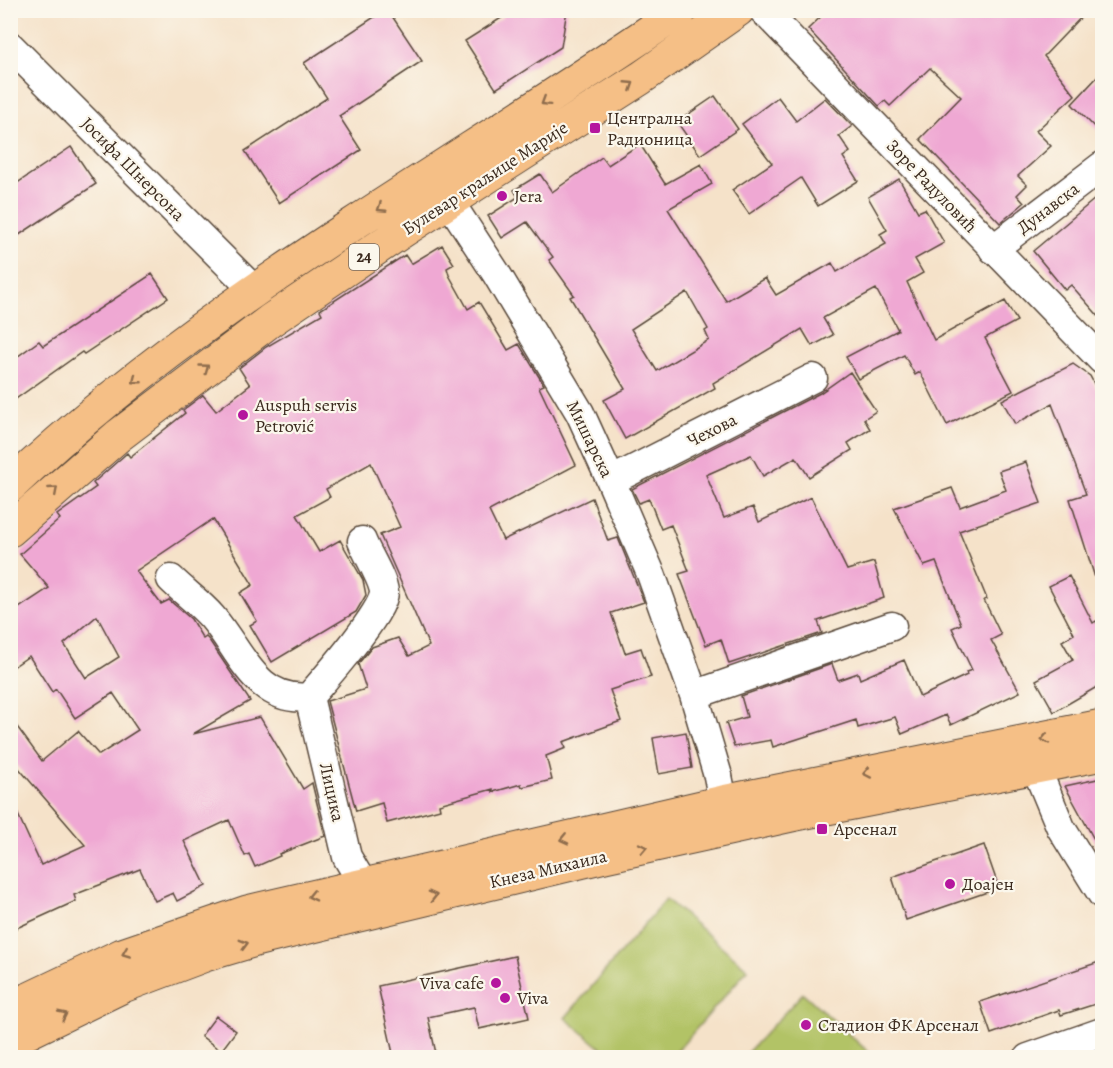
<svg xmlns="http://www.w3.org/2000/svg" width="1113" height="1068" font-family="Alegreya,serif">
	<rect width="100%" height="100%" fill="#fbf7ec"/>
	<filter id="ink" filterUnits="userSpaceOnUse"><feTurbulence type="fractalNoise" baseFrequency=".0167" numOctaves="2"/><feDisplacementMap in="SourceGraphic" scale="12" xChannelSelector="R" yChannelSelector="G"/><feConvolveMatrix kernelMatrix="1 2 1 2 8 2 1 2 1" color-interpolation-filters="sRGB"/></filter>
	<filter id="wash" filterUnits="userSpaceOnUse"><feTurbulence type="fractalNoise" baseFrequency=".008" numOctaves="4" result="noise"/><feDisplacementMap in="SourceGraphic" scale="24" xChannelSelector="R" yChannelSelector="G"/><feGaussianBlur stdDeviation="1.35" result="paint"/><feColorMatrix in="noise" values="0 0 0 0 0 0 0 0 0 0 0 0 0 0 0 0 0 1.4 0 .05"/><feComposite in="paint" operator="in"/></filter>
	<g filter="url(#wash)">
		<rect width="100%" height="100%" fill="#f5e2c9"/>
		<!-- green -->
		<path fill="#b2c366" stroke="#767642" stroke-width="1.5" d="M666,899L748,969L672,1057H612L565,1018Z
			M803,993L874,1057H743Z"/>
		<g id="blocks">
			<!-- building -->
			<path fill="#efa8d3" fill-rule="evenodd" d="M385,10H388L422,61L339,116L361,150L279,203L245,151L327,98L304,63Z
				M506,10H567L561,47L496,89L465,41L503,17Z
				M828,10H1088L1044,56L1075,95L1036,131L1051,146L1018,176L1027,185L1017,195L1024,203L1000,223L920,139L961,97L930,68L890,106L885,101L879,106L808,29Z
				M1102,72V135L1072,104Z
				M715,96L738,129L700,155L677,122Z
				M778,97L796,121L825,98L852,126L839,136L850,152L843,157L858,181L818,206L801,178L749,214L732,190L772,163L742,124Z
				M640,144L665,184L701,164L712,184L668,209L726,301L765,278L776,295L832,263L837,272L886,244L880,234L887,230L868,197L899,179L918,212L925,209L944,243L915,259L923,273L907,282L934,340L1005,301L1017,321L985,338L1013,391L947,425L920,372L915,375L904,355L858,379L846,357L898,330L876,289L823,318L833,335L812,346L802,329L713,383L715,388L625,439L604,400L625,389L570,297L574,295L549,260L553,257L527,222L502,238L488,216L518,197L514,190L540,174L552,192L602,157L608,165ZM687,292L708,329L705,331L709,340L657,371L631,329Z
				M71,147L96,184L10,241V188Z
				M1102,193V320L1071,285L1065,290L1033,251Z
				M442,245L454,264L447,268L449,275L468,309L479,302L508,350L519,344L544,385L539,387L576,465L489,511L503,540L592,498L608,541L618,538L644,602L611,613L625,653L641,648L651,677L610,690L621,721L563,742L566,748L546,756L552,780L522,787L521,784L493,792V789L439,804L440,809L387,823L382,803L356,811L327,701L366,689L358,664L372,647L398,638L409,656L429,646L380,535L400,527L371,463L326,489L330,497L297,515L319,552L340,540L363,580L366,595L356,612L272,662L250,625L257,621L240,593L253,585L213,519L136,571L161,604L169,600L191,619L203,639L206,637L209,640L250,701L193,734L260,717L303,789L312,783L325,836L279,854L280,856L255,867L249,854L245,856L229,820L184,841L206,886L177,901L173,893L155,901L140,869L74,895L76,901L10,931V797L41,865L85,845L10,758V717L42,761L78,731L99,755L138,730L113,693L75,718L56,689L52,692L29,656L10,669V614L49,588L20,554L60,519L57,515L96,487L93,483L127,453L130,457L185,413L183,410L203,395L216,411L250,385L239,368L266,347L322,314L320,310L405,255L411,264ZM97,616L119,657L86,678L64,644Z
				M152,274L168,298L84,354L82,352L10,403V362L39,341L43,346Z
				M1073,364L1090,376L1102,399V586L1098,587L1070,499L1086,494L1052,404L1015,424L1002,400Z
				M850,372L876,411L864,419L870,429L848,443L852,450L809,477L796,457L763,476L751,455L706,475L724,518L753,507L759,522L811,497L847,570L874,562L884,598L818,621L822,633L729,664L721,639L706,645L679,574L689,571L671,525L661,529L649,499L639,503L632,489L820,393Z
				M1026,462L1041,503L959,531L987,599L984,600L1001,635L991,640L1020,692L951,725L946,715L902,734L895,717L858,728L856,720L773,747L771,740L734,747L726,723L747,717L741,696L832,664L838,680L858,673L860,679L904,660L920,697L967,675L966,672L972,670L952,628L961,624L936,562L924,566L894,508L952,488L960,507L1006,490L999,471Z
				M1069,576L1093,623L1096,621L1102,632V684L1054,712L1036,680L1073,660L1062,641L1074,634L1049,586Z
				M686,732L692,768L659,774L653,738Z
				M1102,778V854L1065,786Z
				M984,845L999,888L906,920L892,877Z
				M515,956L529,1018L479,1029L474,1007L428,1017L437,1058H394L378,986Z
				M1102,961V1002L1061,1015L1059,1010L991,1034L980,1002Z
				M216,1016L236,1031L221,1051L201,1036Z"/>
		</g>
	</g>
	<g filter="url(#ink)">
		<use href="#blocks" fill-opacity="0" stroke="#574638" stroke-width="1.5"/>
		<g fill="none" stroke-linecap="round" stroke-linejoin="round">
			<!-- minor casing -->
			<g stroke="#574638" stroke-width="31">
				<path id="minor" d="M763,10L1102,360
					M10,46L255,291
					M449,201L496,273L580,413L611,481L651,574L694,695L718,776L723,802
					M993,249L1102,166
					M611,481L813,378
					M362,541C367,554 383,579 384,592C385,611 323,681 309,697L347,857L363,884
					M171,579C184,592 200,603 212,617C241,651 256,703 309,697
					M694,695L892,626
					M1036,768L1061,828L1102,894
					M1028,1058L1102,1032"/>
			</g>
			<!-- major casing -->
			<g stroke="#574638" stroke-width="35">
				<path id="major" d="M10,486C209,297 456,166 681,10
					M10,530L118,436L271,320L404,230L641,78L738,10
					M10,1008L122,955L247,912L723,802L1102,726
					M10,1041L123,986L205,955L259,939L605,856L792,815L1102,754"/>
			</g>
			<!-- minor -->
			<use href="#minor" stroke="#fff" stroke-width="28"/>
			<!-- major -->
			<use href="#major" stroke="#f5bf86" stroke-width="33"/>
		</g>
		<!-- one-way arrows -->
		<defs><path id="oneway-chevron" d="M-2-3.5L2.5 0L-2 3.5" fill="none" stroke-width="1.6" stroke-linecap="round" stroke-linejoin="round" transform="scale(1.5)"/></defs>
		<g stroke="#8f6d4d">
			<use href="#oneway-chevron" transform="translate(630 85) rotate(-33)"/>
			<use href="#oneway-chevron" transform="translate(545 102) rotate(148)"/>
			<use href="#oneway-chevron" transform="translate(381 208) rotate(147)"/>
			<use href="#oneway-chevron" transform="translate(205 368) rotate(-36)"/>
			<use href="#oneway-chevron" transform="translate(136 380) rotate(142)"/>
			<use href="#oneway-chevron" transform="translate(54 490) rotate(-41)"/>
			<use href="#oneway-chevron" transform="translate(1045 739) rotate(168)"/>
			<use href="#oneway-chevron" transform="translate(867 773) rotate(169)"/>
			<use href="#oneway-chevron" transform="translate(564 839) rotate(167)"/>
			<use href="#oneway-chevron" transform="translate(643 848) rotate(-12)"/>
			<use href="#oneway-chevron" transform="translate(312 896) rotate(167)"/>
			<use href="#oneway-chevron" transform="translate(433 896) rotate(-14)"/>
			<use href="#oneway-chevron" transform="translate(244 944) rotate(-16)"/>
			<use href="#oneway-chevron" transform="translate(126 953) rotate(158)"/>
			<use href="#oneway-chevron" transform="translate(63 1015) rotate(-26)"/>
		</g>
	</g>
	<!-- markers -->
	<g fill="#b5179e" stroke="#fbf7ec" stroke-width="2">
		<rect x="589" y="122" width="12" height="12" rx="3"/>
		<circle cx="502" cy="196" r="6"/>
		<circle cx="243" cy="415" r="6"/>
		<rect x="816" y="823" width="12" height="12" rx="3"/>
		<circle cx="950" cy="884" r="6"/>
		<circle cx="496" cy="983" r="6"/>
		<circle cx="505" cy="998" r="6"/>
		<circle cx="806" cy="1025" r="6"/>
	</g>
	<g text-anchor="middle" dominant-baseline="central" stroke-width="4.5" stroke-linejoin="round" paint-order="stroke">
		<!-- shield labels -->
		<rect fill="#fbf7ec" stroke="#75685c" stroke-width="1.5" x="349" y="244" width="30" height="26" rx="4.5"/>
		<g font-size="16" font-weight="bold" fill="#3b2a1e">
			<text x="364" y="257">24</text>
		</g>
		<!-- poi labels -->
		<g font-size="18" fill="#3b2a1e" stroke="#fbf7ec" text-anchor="start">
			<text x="607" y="118">Централна<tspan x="607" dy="21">Радионица</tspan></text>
			<text x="514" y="196">Jera</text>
			<text x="255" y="405">Auspuh servis<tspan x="255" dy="21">Petrović</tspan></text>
			<text x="834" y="829">Арсенал</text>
			<text x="962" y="884">Доајен</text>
			<text x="484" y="983" text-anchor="end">Viva cafe</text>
			<text x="517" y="998">Viva</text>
			<text x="818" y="1025">Стадион ФК Арсенал</text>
		</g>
		<!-- street labels -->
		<g font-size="18" fill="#3b2a1e" stroke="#fbf7ec">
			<text transform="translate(133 169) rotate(45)">Јосифа Шнерсона</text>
			<text transform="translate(485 178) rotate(-33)">Булевар краљице Марије</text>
			<text transform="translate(932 186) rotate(46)">Зоре Радуловић</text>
			<text transform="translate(1048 208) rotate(-37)">Дунавска</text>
			<text transform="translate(712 430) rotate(-27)">Чехова</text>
			<text transform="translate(590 439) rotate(64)">Мишарска</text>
			<text transform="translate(332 792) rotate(77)">Лицика</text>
			<text transform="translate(548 869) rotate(-13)">Кнеза Михаила</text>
		</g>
	</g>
	<!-- margin -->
	<rect width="1113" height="1068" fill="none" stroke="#fbf7ec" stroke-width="36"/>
</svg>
